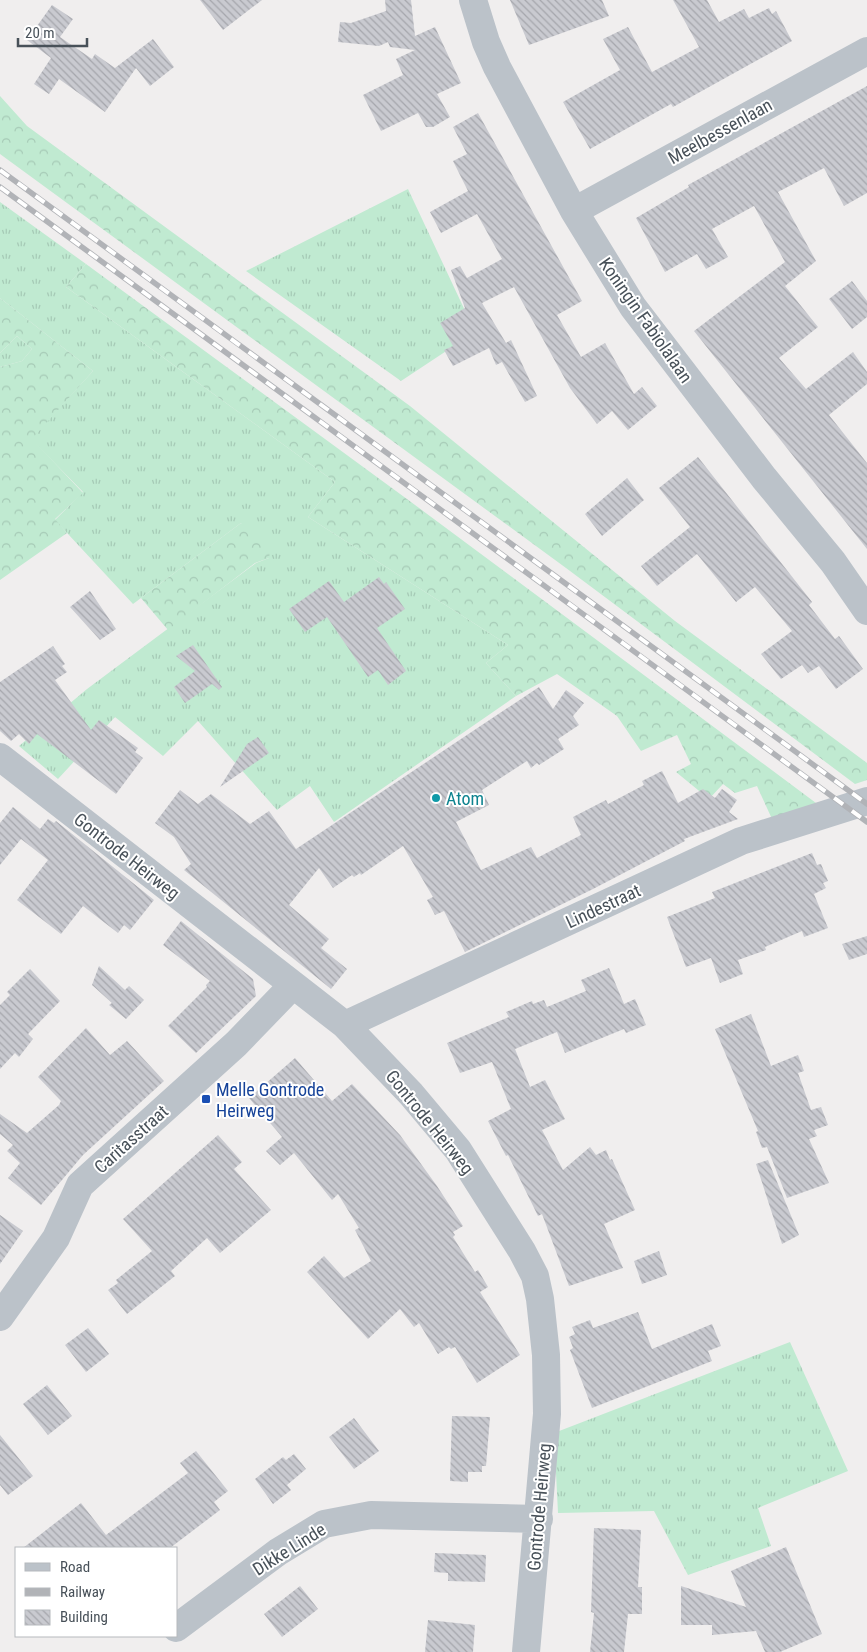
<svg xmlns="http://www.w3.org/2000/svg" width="867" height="1652" font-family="'Roboto Condensed',sans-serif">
	<defs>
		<pattern id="grass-tufts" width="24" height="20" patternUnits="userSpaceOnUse" patternTransform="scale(1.25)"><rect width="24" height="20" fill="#c0ead1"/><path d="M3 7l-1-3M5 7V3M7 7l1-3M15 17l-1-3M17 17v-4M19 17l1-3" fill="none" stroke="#a6cab6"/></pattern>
		<pattern id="forest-crowns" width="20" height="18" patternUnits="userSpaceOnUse" patternTransform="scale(1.25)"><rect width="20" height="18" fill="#c0ead1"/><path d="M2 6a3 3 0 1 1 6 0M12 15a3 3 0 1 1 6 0" fill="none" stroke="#a6cab6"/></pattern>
		<pattern id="building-back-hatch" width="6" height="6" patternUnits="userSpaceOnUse" patternTransform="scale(1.25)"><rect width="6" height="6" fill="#c9cad0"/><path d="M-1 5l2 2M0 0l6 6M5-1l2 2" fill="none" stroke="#a5a6ac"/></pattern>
	</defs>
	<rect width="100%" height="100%" fill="#f0eeee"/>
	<!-- grass -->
	<path fill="url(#grass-tufts)" d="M408,189L475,332L401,381L246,271Z
		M0,202L86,264L66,287L335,482L308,517L508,645L486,663L516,696L334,822L310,786L277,810L198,721L163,756L115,717L58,779L19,746L87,689L256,563L269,558L241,523L133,604L55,520L83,492L31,439L93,371L0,298Z
		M17,336L32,349L22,361L0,367V353Z
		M790,1342L848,1471L758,1508L771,1546L688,1575L654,1511L558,1513L554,1433Z"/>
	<!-- forest -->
	<path fill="url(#forest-crowns)" d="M0,96L27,126L410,406L675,621L867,763V780L855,784L566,568L0,154Z
		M86,264L411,502L816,803L772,819L757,786L735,793L723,784L709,799L676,772L691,764L677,735L641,751L617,716L557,674L516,696L486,663L508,645L308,517L335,482L66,287Z
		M0,298L93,371L32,439L83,493L55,519L67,533L0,580V367L22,361L32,349L17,336L0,353Z
		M241,523L262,536L271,546L269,558L255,563L168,630L141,598Z"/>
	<!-- building -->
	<path fill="url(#building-back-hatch)" d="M200,0H262L223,30Z
		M385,0H411L415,36L435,27L461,83L437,94L450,117L433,127H426L418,113L381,131L363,95L403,75L396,59L415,50L390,47L388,42L379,46L338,42L340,22L351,23L386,11Z
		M510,0H602L609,16L529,45Z
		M673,0H707L719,22L744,9L749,18L769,8L772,14L776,11L792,41L673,107L671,104L590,149L563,102L620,70L603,39L628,27L652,72L699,47Z
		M52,5L73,19L60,37L92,59L95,54L115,68L153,39L174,67L150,86L136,68L105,112L59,79L49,94L34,84L51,58L27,40Z
		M867,86V193L844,206L824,168L778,192L816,261L785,286L818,327L779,358L806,389L853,352L867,372V384L829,415L867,463V549L694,331L785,262L754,206L712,229L728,257L706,269L697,254L665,272L636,218L689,187L688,185Z
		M478,113L582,301L557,315L581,357L605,343L634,394L642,387L657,406L628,430L612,411L597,424L570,388L514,287L482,303L506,343L511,340L537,396L525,402L502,362L496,365L489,348L453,366L444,350L453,346L440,323L465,308L451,270L460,266L467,278L502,259L477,214L441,233L430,212L468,191L453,161L467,154L453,127Z
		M852,281L867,301V317L852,329L829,299Z
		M698,457L812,602L809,605L835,639L839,636L863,669L836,689L819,666L808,673L802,665L781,679L761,654L792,631L755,587L736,602L697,554L657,586L641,566L690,527L659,488Z
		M627,478L644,500L602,536L585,514Z
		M379,577L384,584L386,582L405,609L377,628L406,671L388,685L378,670L368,677L327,617L305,632L289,609L329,581L344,602Z
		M90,591L116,629L100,640L70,607Z
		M193,645L222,687L219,690L212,684L185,703L174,687L195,671L176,656Z
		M53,646L65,664L62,666L67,672L55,680L91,730L99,720L138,748L135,752L143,758L116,794L37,734L29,744L19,734L11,741L0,731V682Z
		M539,687L553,709L566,690L584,703L573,716L579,725L558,739L564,749L539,765L537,763L531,768L527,761L482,790L489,805L456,822L481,870L531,847L537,858L581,835L573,817L606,800L608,804L644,785L642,781L662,771L678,803L703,789L715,798L722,789L737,800L729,812L738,819L684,839L685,841L593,889L465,952L444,911L435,915L427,900L433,897L403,846L361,875L360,873L354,877L352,875L333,888L319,868L289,905L329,939L321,948L347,969L331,989L184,870L191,864L174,837L155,823L180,790L198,804L211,794L250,824L269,811L296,849Z
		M258,737L269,753L220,787L247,744Z
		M13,807L40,829L48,819L54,823L56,821L154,900L130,930L124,925L118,933L83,906L61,934L17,900L48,860L21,839L0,865V823Z
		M812,853L817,865L821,864L828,881L823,883L826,888L814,894L828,928L804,937L802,931L765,947L766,950L738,960L743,974L720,983L711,958L686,967L667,917L715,898L712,892Z
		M181,921L253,979L256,996L196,1053L168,1026L207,987L206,985L210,981L163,945Z
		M867,936V954L849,960L842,944Z
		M99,966L125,990L129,986L144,1000L126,1019L109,1005L112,1003L92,985Z
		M609,968L624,1004L635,999L646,1025L626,1033L624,1029L565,1053L557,1032L515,1049L530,1087L545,1080L565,1119L542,1130L563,1170L590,1147L596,1155L606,1150L610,1160L612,1159L635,1210L604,1224L623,1268L569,1286L542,1214L538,1216L508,1155L506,1156L488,1121L511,1109L492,1062L460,1073L447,1043L509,1017L506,1012L532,1001L533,1004L544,1000L547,1007L586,991L581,980Z
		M30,969L60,1001L28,1034L33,1039L19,1057L15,1053L0,1069V1005L10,995L7,992Z
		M751,1014L771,1066L798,1055L804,1071L798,1073L811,1110L821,1107L828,1125L814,1130L817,1136L809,1139L829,1183L787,1198L767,1147L762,1148L756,1132L758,1131L715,1029Z
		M86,1028L110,1055L127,1041L164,1081L83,1155L41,1205L8,1178L20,1163L7,1151L13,1145L0,1134V1114L27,1133L59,1105L61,1101L38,1077Z
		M295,1058L332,1101L352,1084L400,1135L437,1186L463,1226L453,1232L455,1235L453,1237L475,1272L478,1270L488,1287L480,1292L520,1355L477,1383L455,1347L451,1349L449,1347L438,1354L419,1323L414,1327L400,1309L368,1339L307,1272L324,1256L344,1278L371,1261L355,1230L359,1228L338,1194L332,1200L294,1153L280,1165L266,1151L282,1137L249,1098Z
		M218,1135L242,1162L234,1169L271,1210L220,1253L207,1238L171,1271L175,1276L127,1314L108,1290L118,1283L116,1280L152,1251L123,1219Z
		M768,1160L799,1235L782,1244L756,1164Z
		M0,1215L23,1231L0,1264Z
		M659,1251L667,1275L642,1284L634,1261Z
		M638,1312L652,1349L712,1324L721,1346L708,1351L712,1361L592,1408L570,1350L573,1348L569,1337L575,1334L572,1327L590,1320L593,1328Z
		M88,1328L109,1354L86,1372L65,1345Z
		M47,1385L72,1416L48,1435L23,1404Z
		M452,1416L490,1417L486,1466H482V1472H468V1482L450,1481Z
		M354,1418L379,1451L354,1469L329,1437Z
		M0,1435L33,1476L8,1495L0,1485Z
		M196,1451L228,1491L214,1502L220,1510L170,1548H23L81,1503L106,1535L188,1473L180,1463Z
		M294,1454L306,1469L287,1485L291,1490L273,1504L255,1479L283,1457L286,1460Z
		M594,1528L641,1530L638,1587H642V1614H628L624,1652H590L594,1613L591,1612Z
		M786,1547L822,1634L780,1652H765L756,1631L712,1635V1625H681V1586L746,1607L731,1571Z
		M435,1553L486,1555L485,1582L448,1581V1573L434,1572Z
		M300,1586L318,1609L282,1637L264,1614Z
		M428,1620L475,1625L473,1652H425Z"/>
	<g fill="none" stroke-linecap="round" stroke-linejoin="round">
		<!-- minor -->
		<path stroke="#bbc2c9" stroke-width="28" d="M473,0L486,42L497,67L574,211L633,307L764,478L833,562L867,611
			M574,211L867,51
			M0,757L345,1025L411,1094L458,1150L522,1251L535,1276L540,1299L546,1355L547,1414L526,1652
			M345,1025L741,841L867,801
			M0,1317L56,1238L80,1185L236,1044L293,985
			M176,1628L278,1552L324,1524L371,1515L539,1519"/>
		<!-- rail casing -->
		<g stroke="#b1b3b7" stroke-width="5.5">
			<path id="rail" d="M0,170L867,804
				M0,187L867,822"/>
		</g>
		<!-- rail -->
		<use href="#rail" stroke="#fff" stroke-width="4" stroke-dasharray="11" stroke-linecap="butt"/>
	</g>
	<!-- markers -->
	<circle fill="#0f9aa8" stroke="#fff" stroke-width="2" cx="436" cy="798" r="5"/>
	<rect fill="#1a4fb4" stroke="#fff" stroke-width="2" x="201" y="1094" width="10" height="10" rx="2.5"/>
	<g text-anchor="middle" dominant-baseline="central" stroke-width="4" stroke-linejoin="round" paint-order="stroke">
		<!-- street labels -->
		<g font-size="18" fill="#485159" stroke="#fff">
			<text transform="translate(720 131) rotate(-29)">Meelbessenlaan</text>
			<text transform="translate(646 320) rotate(55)">Koningin Fabiolalaan</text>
			<text transform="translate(127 856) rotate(38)">Gontrode Heirweg</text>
			<text transform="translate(603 906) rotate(-25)">Lindestraat</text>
			<text transform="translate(430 1122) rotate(51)">Gontrode Heirweg</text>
			<text transform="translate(131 1139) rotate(-42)">Caritasstraat</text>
			<text transform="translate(539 1507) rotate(-85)">Gontrode Heirweg</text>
			<text transform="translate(289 1549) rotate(-32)">Dikke Linde</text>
		</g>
		<!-- culture labels -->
		<g font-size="18" fill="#0d838f" stroke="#fff" text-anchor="start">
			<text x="446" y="798">Atom</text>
		</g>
		<!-- transit labels -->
		<g font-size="18" fill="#164399" stroke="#fff" text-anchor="start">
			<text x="216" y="1089">Melle Gontrode<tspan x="216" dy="21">Heirweg</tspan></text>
		</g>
	</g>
	<!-- legend -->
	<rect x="15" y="1547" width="162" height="90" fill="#ffffff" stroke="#b6b9bd"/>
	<rect x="25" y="1563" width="25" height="8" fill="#bbc2c9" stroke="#b6b9bd"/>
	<text x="60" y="1572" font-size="15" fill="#485159">Road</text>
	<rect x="25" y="1588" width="25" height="8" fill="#b1b3b7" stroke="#b6b9bd"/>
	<text x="60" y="1597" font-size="15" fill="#485159">Railway</text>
	<rect x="25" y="1610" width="25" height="15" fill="url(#building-back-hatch)" stroke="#b6b9bd"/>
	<text x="60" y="1622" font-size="15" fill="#485159">Building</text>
	<!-- scale -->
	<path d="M18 38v8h69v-8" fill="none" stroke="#485159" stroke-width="2.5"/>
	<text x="25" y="38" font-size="15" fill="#485159" stroke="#ffffff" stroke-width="4" paint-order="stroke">20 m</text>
</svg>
